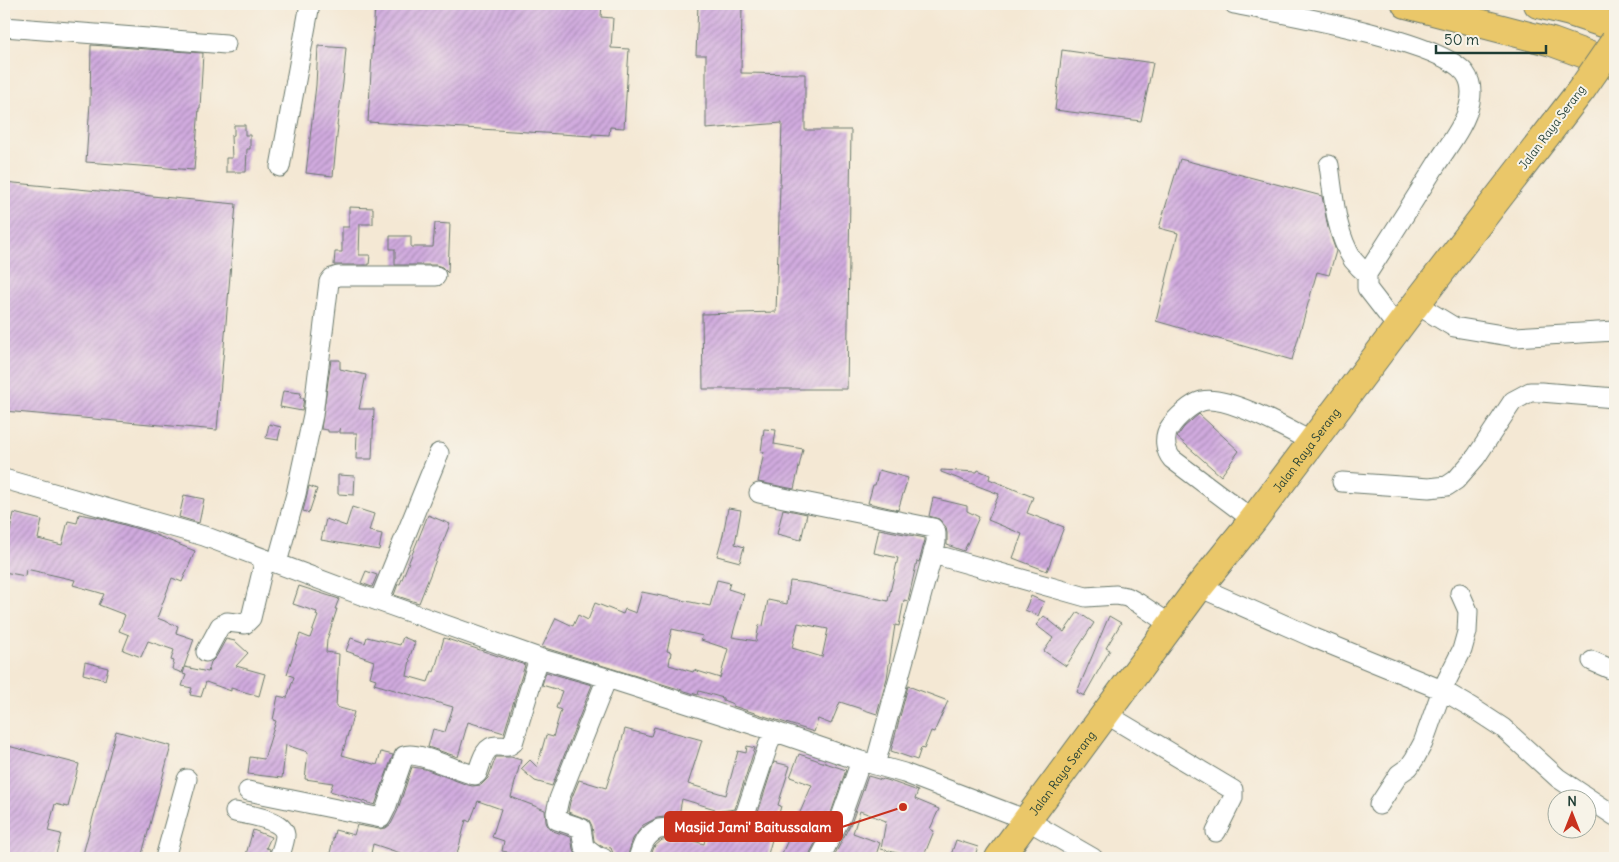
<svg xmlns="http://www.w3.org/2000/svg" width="1619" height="862" font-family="Delius,sans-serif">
	<defs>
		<pattern id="building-hatch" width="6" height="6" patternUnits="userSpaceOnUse" patternTransform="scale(1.25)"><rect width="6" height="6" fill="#d1abdf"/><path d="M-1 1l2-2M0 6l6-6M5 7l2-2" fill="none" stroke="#a98cb6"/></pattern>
	</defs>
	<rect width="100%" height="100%" fill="#f7f3e8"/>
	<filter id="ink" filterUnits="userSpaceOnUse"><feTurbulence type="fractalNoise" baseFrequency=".02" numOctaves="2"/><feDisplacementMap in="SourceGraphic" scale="10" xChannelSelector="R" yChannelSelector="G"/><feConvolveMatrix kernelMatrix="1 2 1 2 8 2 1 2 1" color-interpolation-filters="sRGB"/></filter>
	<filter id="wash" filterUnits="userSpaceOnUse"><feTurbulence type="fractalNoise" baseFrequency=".0096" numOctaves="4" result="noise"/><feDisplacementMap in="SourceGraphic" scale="20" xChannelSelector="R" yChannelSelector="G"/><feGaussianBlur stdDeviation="1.12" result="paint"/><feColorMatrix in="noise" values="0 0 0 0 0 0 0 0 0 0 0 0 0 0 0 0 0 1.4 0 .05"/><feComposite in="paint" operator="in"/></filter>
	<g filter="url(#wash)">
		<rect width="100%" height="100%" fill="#f4e8d4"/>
		<g id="blocks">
			<!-- building -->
			<path fill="url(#building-hatch)" fill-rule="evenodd" d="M375,4H602L601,17L613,18L611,48L629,49L624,128L610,127L609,135L592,134V136L368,122Z
				M698,4H742L741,73L805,74V130H851L847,389H703L702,314L776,312L782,123L706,129V55H696Z
				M91,45L203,53L200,108H199L194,170L86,162L90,103Z
				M318,46L346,48L343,83L337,126H338L333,176L306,173L316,85Z
				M1062,50L1153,63L1141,121L1055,110Z
				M234,125H245V135H250V149H247L246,172H226V158H232L231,136L234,135Z
				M1180,159L1322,196L1328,228L1336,251L1329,275L1317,272L1292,360L1156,321L1178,233L1159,228Z
				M4,182L236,204L217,430L4,411Z
				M349,207L373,208V224H360L359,255H370L369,265H334L335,252H342V227H349Z
				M435,223L450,224L448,273L442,267L436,265H395V249H390V236H411V247H433Z
				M331,360H340V369L366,375L359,409H374L372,459H356L357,433H340V428L338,432H328V430L321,429Z
				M283,391L301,393L300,398H304L302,411L280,407Z
				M1199,414L1239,451L1221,476L1177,437L1184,427Z
				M269,424L281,427L278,440L266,438Z
				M764,429L776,430L774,444L803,449L794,489L758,482L764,452H761Z
				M879,470L908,478L898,510L868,503L873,485H875Z
				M941,470L977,472L978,470L990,475L989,479L1033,497L1027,513L1064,527L1047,571L1013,558L1022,534L988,520L999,494L941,472Z
				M338,475L355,476L354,495L338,494Z
				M309,486L317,489L309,513L303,511Z
				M184,495L204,499L199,523L179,517Z
				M933,498L967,506V511L979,517L964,551L947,545V533L946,527L939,519L929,516Z
				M352,507L374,514L369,531L382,534L379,550L321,540L326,519L346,526Z
				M728,508L741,510L735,544L744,547L740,562L717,556L723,535Z
				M783,509L807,514L801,540L777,534Z
				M14,513L42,520L38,539L62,545L68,521L77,523L79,514L101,518L148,532L195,551L182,582L172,578L157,618L178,626L176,633L194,639L182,673L172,669L174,661L171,660L174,650L148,641L141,657L123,650L129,635L119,631L125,615L99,605L104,594L73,585L75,580L26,569L25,576L4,572V557Z
				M428,515L450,524L419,603L394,595L398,584H400Z
				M879,529L925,538V540L919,562L917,561L908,601L904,600L899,626L895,625L887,678L877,714L840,702L831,724L818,719L814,732L733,706V704L723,700V698L699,691L698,695L542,647L556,618L573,626L578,615L588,620L595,603L623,614L625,609L636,613L642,592L710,606L717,580L730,583L728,589L744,594L732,637L756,641L759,625L763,626L768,600L787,604L790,581L808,583L888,601L898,558L874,553ZM798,623L828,629L822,657L792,648ZM672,629L703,636L701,640L728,649L720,678L694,670L693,672L669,665L671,652L667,651Z
				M366,571L377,575L372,587L361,583Z
				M299,586L339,599L335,609H337L327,640L326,652L339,654L336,707L354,712L342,755L377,765L381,752L393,755L375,805L330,791L333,783L305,779L308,752L286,745L282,778L248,774L250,757L264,759L276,721L273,720L278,696L287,698L294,677L287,674L300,634L310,638L318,616L316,615L317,612L293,604Z
				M1031,596L1044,602L1038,616L1025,610Z
				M1078,612L1094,623L1066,666L1044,651L1053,638L1036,625L1044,616L1064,632Z
				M1109,616L1121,623L1106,648L1110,650L1084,696L1077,692Z
				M367,637L400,645L403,637L415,642L409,659L410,660L407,676L428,682L432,671L434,672L444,638L525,665L504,733L468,722L458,757L428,747L433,729L445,732L453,707L374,684L376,679L370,677L374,661L346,651L351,638L365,643Z
				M226,639L235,641L248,653L236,666L265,674L259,696L231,688V691L206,682L201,697L190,695L192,688L182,686L186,675L183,674L185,667L208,672L211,662L216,657Z
				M85,662L108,668L105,680L83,674Z
				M546,672L592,685L552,786L535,781L521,769L530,760L537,767L546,735L553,737L561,710L556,708L562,691L542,685Z
				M908,686L948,701L934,732L931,731L924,749L921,748L917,760L891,751Z
				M654,727L702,740L688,784L726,795L738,751L746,753L747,746L755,748L735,809L714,812L715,809L682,799L679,815L657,818L643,825L633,839L627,858H621L614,856L611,848L601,846L594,841L592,826L589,820L568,812L570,802L579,780L606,788L618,751H619L625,729L651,736Z
				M116,731L171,746L141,858H82Z
				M4,745L79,764L68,807L55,804L48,831L61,834L55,858H4Z
				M799,754L846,770L831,813L810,853L809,858H780L812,785L790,777Z
				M496,757H511L521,760L511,797L545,810L546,822L548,827L553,831L571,837L573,849L578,858H505L507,852L502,851L504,841L492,837L501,809L478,801L470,822L466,820L456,858H415L373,844L370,858H329L335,830L354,835L357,825L379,829L386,828L391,824L397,812L412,767L425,769L465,784L472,786L481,785L488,778Z
				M774,762L790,766L778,805L781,806L767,858H650L654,847L662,840L683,838L704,844L706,835L733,832L747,828L756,819Z
				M868,776L882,780L883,779L887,780L918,791L915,799L939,809L930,829L934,831L923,858H900L901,854L881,849L886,821L860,811L853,833L880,843L875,858H833L852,821Z
				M253,830L271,837L266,848L270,849L268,858H245Z
				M956,840L978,847L974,858H950Z"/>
		</g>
	</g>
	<g filter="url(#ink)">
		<use href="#blocks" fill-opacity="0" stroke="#6a796c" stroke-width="1"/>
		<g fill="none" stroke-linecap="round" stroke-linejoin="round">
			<!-- minor casing -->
			<g stroke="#6a796c" stroke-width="21">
				<path id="minor" d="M1234,4C1279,13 1440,40 1465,73C1471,81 1472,92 1470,102C1466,124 1448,146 1436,165C1413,202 1390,238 1367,274V288L1398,328
					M4,27L226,44
					M1329,165C1334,198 1335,231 1353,260C1357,265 1362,270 1367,274
					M280,167L310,4
					M1416,304L1454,327L1515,337L1615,331
					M4,479L204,536L361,595L539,658L607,678L773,731L861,761L904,773L1027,820L1093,858
					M1342,482L1429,488L1447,486L1456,480L1476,457L1513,401L1530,392H1541L1615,398
					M759,493L933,528L936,533V542L875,765
					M1253,520L1172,459C1165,451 1163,436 1170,427C1176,418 1191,404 1202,401C1226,394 1289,430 1312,442
					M933,554L1086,597L1116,595L1127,597L1138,603L1171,625
					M277,563L296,494L313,415L329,282L332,278L338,276H436
					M1199,587L1312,637L1442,690L1471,707L1503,728L1558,778L1615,816
					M379,601L439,453
					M206,652L220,626L227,622L245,624L251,618L265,559
					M1592,661L1615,671
					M1106,714L1233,790V798L1216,832
					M248,791L381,818L386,808L404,756C418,750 458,772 475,775L477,774C481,764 484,745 497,746C504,746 507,748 513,743L539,658
					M1379,805L1399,774L1409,767L1415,758L1423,743L1442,690L1462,650L1467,632L1468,611L1460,593
					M235,812C248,815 283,819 285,835C285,842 281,851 279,858
					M165,858L187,779
					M603,858L596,856L584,847L581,828L557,820L556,813L559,799L607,678
					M638,858C643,844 644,836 659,829L732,821L740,819L745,815L773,731
					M820,858L841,817L861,761"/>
			</g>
			<!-- highway casing -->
			<g stroke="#6a796c" stroke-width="30">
				<g id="highway">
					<path d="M1406,4L1552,42L1615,65"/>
					<path d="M1538,4L1570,12L1615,27"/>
					<path id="s1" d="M999,858L1199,587L1253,520L1416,304L1582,89"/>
				</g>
			</g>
			<!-- minor -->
			<use href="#minor" stroke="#fff" stroke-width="19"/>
			<!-- highway -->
			<use href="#highway" stroke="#eac769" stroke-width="28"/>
			<!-- highway-bridge casing -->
			<g stroke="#6a796c" stroke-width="30" stroke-linecap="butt">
				<path id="highway-bridge" d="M1582,89L1615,41"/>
			</g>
			<!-- highway-bridge -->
			<use href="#highway-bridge" stroke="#eac769" stroke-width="28"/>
		</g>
	</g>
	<g text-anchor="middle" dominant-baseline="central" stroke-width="4" stroke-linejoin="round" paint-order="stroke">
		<!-- street labels -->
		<g font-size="12" fill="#1f3d34" stroke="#f7f3e8">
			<text transform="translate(1552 127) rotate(-53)">Jalan Raya Serang</text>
			<text stroke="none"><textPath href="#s1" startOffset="511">Jalan Raya Serang</textPath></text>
			<text stroke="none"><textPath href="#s1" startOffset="106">Jalan Raya Serang</textPath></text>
		</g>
	</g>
	<!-- callouts -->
	<path fill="none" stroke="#c8321e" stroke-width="2" d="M903 807L842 827"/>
	<circle fill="#c8321e" stroke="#f7f3e8" stroke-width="2" cx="903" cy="807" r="5"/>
	<rect fill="#c8321e" stroke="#c8321e" stroke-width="2" x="665" y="812" width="177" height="29" rx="5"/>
	<g font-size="14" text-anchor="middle" font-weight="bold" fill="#fff">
		<text x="753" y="832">Masjid Jami' Baitussalam</text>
	</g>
	<!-- margin -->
	<rect width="1619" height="862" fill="none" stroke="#f7f3e8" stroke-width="20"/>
	<!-- north arrow -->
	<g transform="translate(1572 814)"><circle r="24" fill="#f7f3e8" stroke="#a1aaa0"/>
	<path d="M0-4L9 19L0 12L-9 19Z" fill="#c8321e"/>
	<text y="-8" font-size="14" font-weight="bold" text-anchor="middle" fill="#1f3d34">N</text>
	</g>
	<!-- scale -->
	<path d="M1436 45v8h110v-8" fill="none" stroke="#1f3d34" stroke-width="2.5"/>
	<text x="1444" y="45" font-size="15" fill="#1f3d34" stroke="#f7f3e8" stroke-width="4" paint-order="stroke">50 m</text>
</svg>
